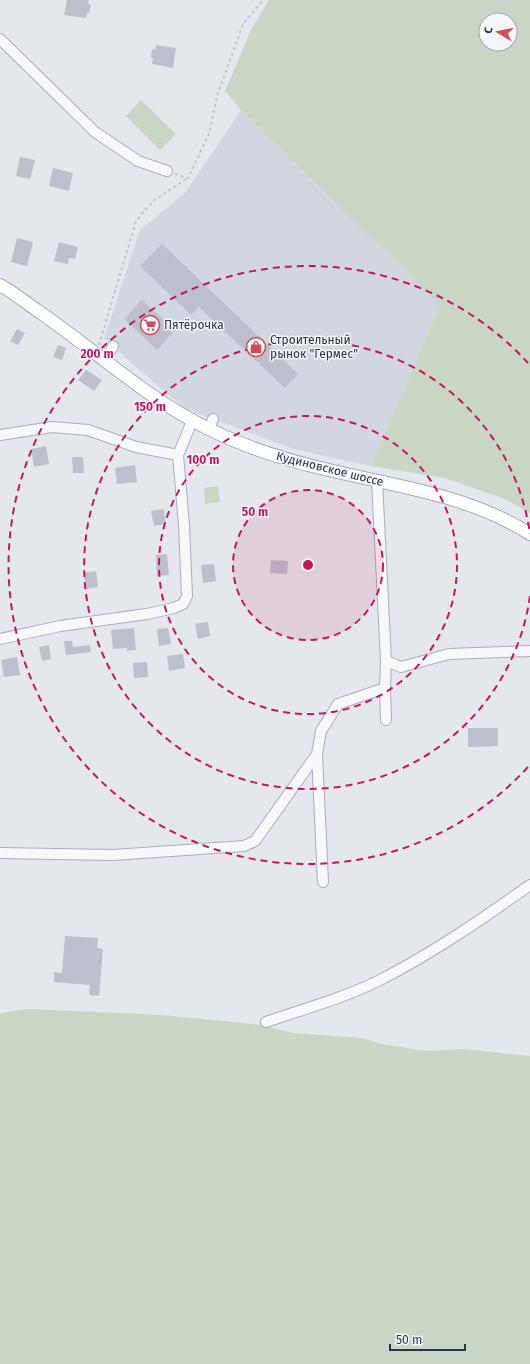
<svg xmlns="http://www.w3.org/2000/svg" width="530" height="1364" font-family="'Fira Sans',sans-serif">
	<rect width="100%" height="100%" fill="#e4e7ec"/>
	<!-- built -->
	<path fill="#d2d6de" d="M241,110L440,306L371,466L293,449L184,408L104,339L140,230L186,192Z"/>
	<!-- green -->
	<path fill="#c9d6c5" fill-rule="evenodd" d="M269,0H530V513L505,499L445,478L371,466L440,306L241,110L225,91L251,30ZM486,20H510V44H486Z
		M141,100L176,134L160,150L126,116Z
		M218,486L220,502L205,504L204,488Z
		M28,1009L162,1015L234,1022L261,1025L293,1033L362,1038L382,1044L425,1051L464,1049L530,1056V1364H0V1013Z"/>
	<!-- building -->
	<path fill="#bbc0ca" d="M67,0H89L88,4L91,5L89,13H87L86,18L64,15Z
		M156,45L176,48L173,68L152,64L153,58H151L152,49L155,50Z
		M20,157L35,160L30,179L16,176Z
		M53,168L73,173L69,191L49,186Z
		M17,238L33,242L27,266L11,262Z
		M59,242L78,247L75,259L69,258L68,264L54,261Z
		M162,244L298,374L285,388L199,307L191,315L140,266Z
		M142,300L175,330L157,350L124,319Z
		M17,329L25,333L18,345L10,341Z
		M58,345L66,348L62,360L53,357Z
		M86,370L102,380L94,391L78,380Z
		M46,446L49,464L34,467L31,449Z
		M72,457H83L84,473H73Z
		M135,465L137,482L117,484L115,468Z
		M164,509L166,524L154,526L151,511Z
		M167,554L169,575L157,576L156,555Z
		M271,560L288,561L287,574L270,573Z
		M214,564L216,581L203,583L201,565Z
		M96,571L98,587L87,589L84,573Z
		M208,622L210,636L198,639L195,624Z
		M134,628L136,650L127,651V648L113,649L111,630Z
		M168,628L171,644L159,646L157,629Z
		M64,641H72L73,647L90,645L91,652L66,655Z
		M49,645L51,659L42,661L39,647Z
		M183,654L185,668L169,671L167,656Z
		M17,657L20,675L4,677L1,660Z
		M147,662L148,677L134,678L133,663Z
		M468,728H498V746L468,747Z
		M65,936L98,938L97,948L103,949L99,996L89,995L90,985L54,982V972L62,973Z"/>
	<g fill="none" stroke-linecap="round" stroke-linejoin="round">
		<!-- minor casing -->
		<g stroke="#a9aeb7" stroke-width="12">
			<path id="minor" d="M0,39L95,132L138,161L167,171
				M105,360L113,346
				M209,429L213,419
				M0,435L52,427L88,430L136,447L178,455
				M0,639L60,626L147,614L174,608L183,604L187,596L184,525L178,455L193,419
				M386,661L401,667L449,654L530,651
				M385,688L386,720
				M317,754L323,882
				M0,853L113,855L244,846L255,841L317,754L321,731L338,704L385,688L386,661L377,481
				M266,1022C304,1009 344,998 380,980C433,953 482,919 530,885"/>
		</g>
		<!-- major casing -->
		<g stroke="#a3abb8" stroke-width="14">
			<path id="major" d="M0,285C13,292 25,302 38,311C95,350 147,399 209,429C247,448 289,461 329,470C398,487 469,495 530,534"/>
		</g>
		<!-- path -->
		<path stroke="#c2c5cb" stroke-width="2" stroke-dasharray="3 3" stroke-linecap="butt" d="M175,174L188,178L209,134L217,96L243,24L263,0
			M99,345L136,221L153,201L188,178"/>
		<!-- minor -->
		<use href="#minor" stroke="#f7f8fa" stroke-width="10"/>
		<!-- major -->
		<use href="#major" stroke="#fff" stroke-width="12"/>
	</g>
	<!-- distance rings -->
	<circle cx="308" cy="565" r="75" fill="#c2185b" fill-opacity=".12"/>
	<g fill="none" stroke="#c2185b" stroke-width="2" stroke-dasharray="7 5">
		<circle cx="308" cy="565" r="75"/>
		<circle cx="308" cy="565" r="149"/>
		<path d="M530 596A224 224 0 1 1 530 534"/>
		<path d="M528 767A299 299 0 1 1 528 363"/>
	</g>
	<!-- icons -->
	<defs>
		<g id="supermarket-ring" transform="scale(1)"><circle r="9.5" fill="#f4f6f9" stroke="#d1495b" stroke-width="1.5"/><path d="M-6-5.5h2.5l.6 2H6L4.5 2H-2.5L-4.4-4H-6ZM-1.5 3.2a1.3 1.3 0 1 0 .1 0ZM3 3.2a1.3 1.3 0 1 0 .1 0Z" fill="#d1495b"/></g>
		<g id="shop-ring" transform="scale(1)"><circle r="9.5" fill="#f4f6f9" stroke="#d1495b" stroke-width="1.5"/><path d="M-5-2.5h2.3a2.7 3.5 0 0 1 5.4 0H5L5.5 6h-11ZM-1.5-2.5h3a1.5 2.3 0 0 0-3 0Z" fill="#d1495b"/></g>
	</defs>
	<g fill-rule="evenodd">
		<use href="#supermarket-ring" x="150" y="325"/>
		<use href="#shop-ring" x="256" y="347"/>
	</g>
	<g text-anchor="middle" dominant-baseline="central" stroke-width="3" stroke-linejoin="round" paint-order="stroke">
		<!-- poi labels -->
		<g font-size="12" fill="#2b3445" stroke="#f4f6f9" text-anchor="start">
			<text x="164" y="325">Пятёрочка</text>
			<text x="270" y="340">Строительный<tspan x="270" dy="14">рынок "Гермес"</tspan></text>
		</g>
		<!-- street labels -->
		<g font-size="12" fill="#2b3445" stroke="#f4f6f9">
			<text transform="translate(330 469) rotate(14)">Кудиновское шоссе</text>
		</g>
	</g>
	<circle cx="308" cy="565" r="6" fill="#c2185b" stroke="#f4f6f9" stroke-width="2"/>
	<g font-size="12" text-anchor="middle" font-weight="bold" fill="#c2185b" stroke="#f4f6f9" stroke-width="3" stroke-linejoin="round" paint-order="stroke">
		<text x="97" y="358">200 m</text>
		<text x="150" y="411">150 m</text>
		<text x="203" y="464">100 m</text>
		<text x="255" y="516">50 m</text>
	</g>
	<!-- north arrow -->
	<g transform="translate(498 32) rotate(280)"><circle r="19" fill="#f4f6f9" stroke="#a4a8b1"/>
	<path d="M0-3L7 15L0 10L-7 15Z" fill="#d1495b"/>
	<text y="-6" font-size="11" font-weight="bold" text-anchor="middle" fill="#2b3445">С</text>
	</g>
	<!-- scale -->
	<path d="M390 1344v6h75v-6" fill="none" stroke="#2b3445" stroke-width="2"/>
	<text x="396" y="1344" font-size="12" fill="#2b3445" stroke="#f4f6f9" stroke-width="3" paint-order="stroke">50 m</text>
</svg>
